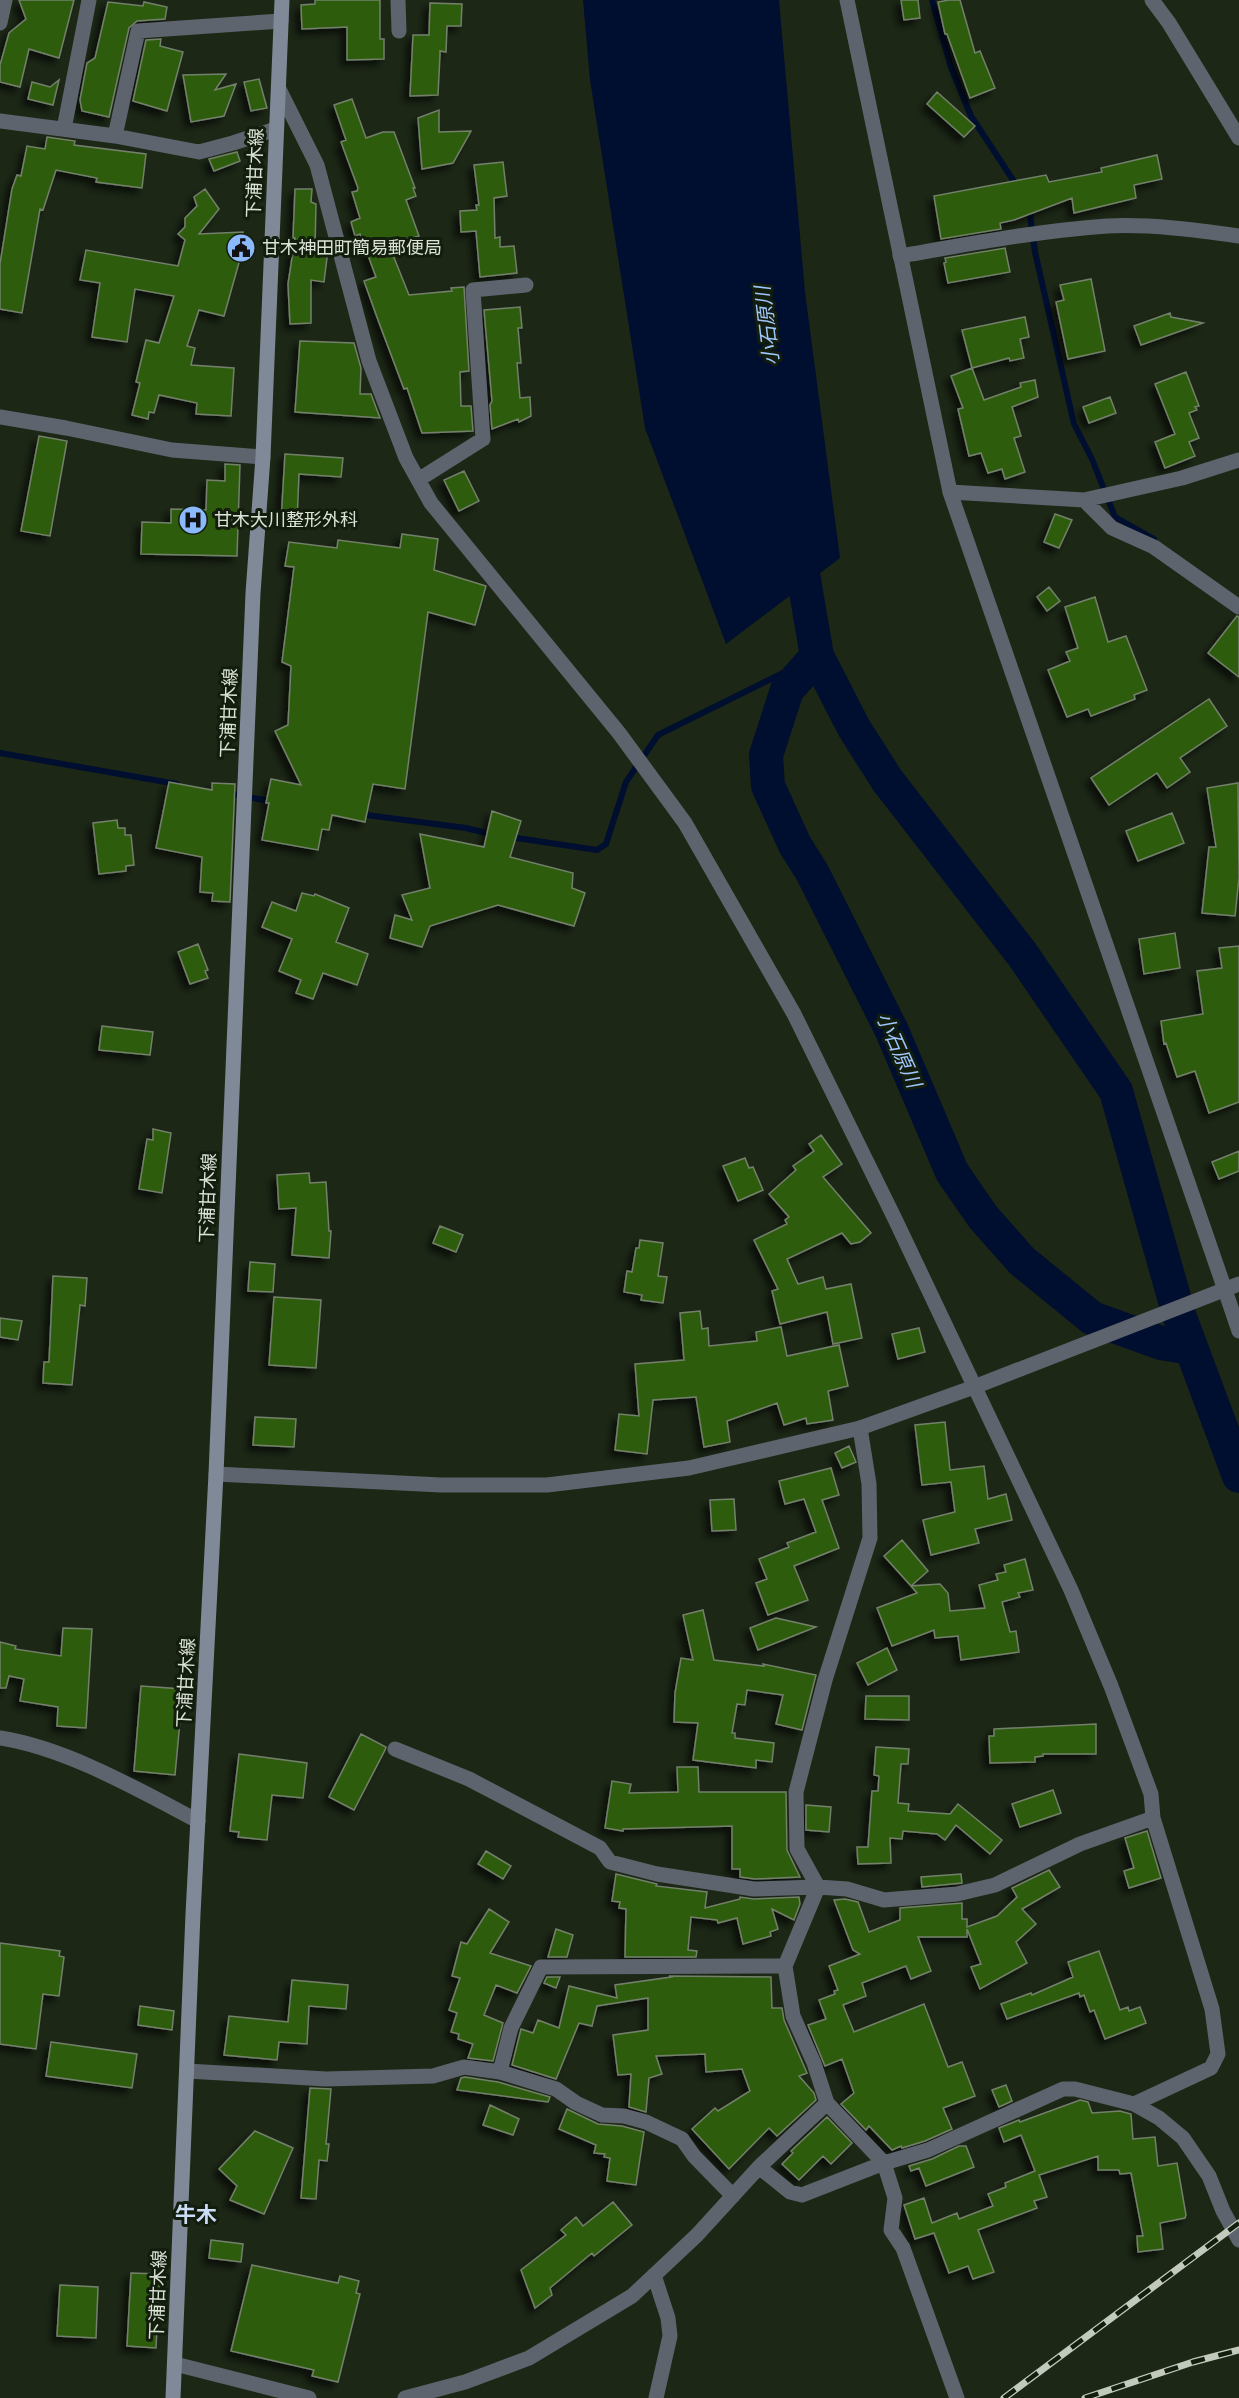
<svg xmlns="http://www.w3.org/2000/svg" width="1239" height="2398" font-family="'Times New Roman','Noto Sans JP',serif">
	<defs>
		<filter id="shadow"><feDropShadow dx="-5.5" dy="5.5" stdDeviation="3" flood-color="#0009"/></filter>
	</defs>
	<rect width="100%" height="100%" fill="#1c2716"/>
	<!-- water -->
	<path fill="#000e2f" d="M583,0H779L805,292L840,558L726,644L645,428L590,80Z"/>
	<g fill="none" stroke-linecap="round" stroke-linejoin="round">
		<!-- stream -->
		<path stroke="#000e2f" stroke-width="6" d="M932,0L951,67L971,116L1017,186
			M1029,208L1035,252L1074,424L1092,459L1115,517L1154,539
			M0,753L177,784
			M228,793L274,802
			M359,814L466,828L494,835
			M510,837L597,850L606,844L626,782L658,735L817,656"/>
		<!-- river -->
		<path stroke="#000e2f" stroke-width="34" d="M797,539L817,656L854,728L887,780L1022,954L1116,1091L1179,1315L1239,1476
			M817,656L787,690L766,755L768,786L795,845L812,872L892,1031L952,1172L983,1217L1022,1261L1092,1318L1161,1343L1191,1348"/>
	</g>
	<!-- building -->
	<path fill="#2f5c0a" stroke="#73806c" stroke-width="1.5" filter="url(#shadow)" d="M19,0H74L59,58L29,49L20,87L0,82V65L9,33L26,19Z
		M315,0H380V39H384V59L347,60V27L302,29L301,5L315,4Z
		M901,0H918L920,18L904,20Z
		M949,0H960L975,53L980,51L995,88L970,98L947,34H945L938,2Z
		M108,2L143,6L144,2L167,7L165,19L137,21L129,28L109,117L82,111L80,100L87,63L95,58Z
		M430,3L462,4L461,26H447L446,52L440,51V55L438,95L410,96L413,35H429Z
		M161,39L160,46L183,52L167,111L133,101L146,40Z
		M226,74L215,90L236,84L224,116L191,122L183,75Z
		M259,79L267,108L251,111L244,82Z
		M59,80L53,105L28,99L32,82L50,87Z
		M937,92L975,126L964,137L927,104Z
		M352,99L366,138L383,132H394L415,188H413L416,196L406,200L419,236L389,245L409,295L452,291L451,288L464,287L469,371L460,372L461,406H471L473,431L422,433L407,388L404,389L378,320L364,281L376,277L360,234L355,236L351,222L360,218L352,192L357,191L358,188L341,142L346,140L334,105Z
		M439,110V132L471,131L453,163L422,169L418,118Z
		M47,137L75,141L74,145L146,154L142,188L96,182L97,178L56,170L43,210L40,209L22,313L0,309V264L12,189L17,175L21,176L27,146L45,149Z
		M237,152L240,161L214,171L209,159Z
		M1157,155L1162,179L1134,185L1136,198L1074,213L1072,198L1014,220L1000,223L1001,229L941,239L934,196L1046,175L1049,182L1102,172L1101,168Z
		M503,162L507,196L494,198L495,238L500,237V247L514,246L517,273L480,277L476,231L461,232L460,211L477,210L476,205H479L474,165Z
		M205,189L219,209L199,234L243,232L244,259H240L224,316L199,310L187,346L195,348L191,365L234,368L231,416L196,414L197,403L159,395L154,413L149,412L148,419L132,415L140,383L136,382L146,340L159,343L174,296L135,289L127,342L92,337L100,283L80,280L86,250L178,266L185,240L178,234L185,227V218L197,206L194,197Z
		M295,189H312L311,202L316,204L315,249L328,250L324,282L311,280V323L290,324L288,284L295,238H293Z
		M1005,248L1010,272L948,283L944,263L946,262L945,258Z
		M1091,279L1105,351L1068,359L1056,302L1064,300L1060,285Z
		M520,307L522,328H518L521,363H517L520,398L530,397L531,416L519,422L518,419L492,429L490,405L492,401L484,310Z
		M1170,313L1171,317L1203,323L1141,345L1134,326Z
		M1025,317L1029,337L1020,339L1024,358L1010,361L1009,358L972,368L962,330Z
		M300,341L354,343L361,368L360,394H371L380,418L295,412Z
		M972,368L984,400L1021,387L1020,383L1035,380L1038,397L1012,407L1021,436L1014,438L1025,472L1005,479L1002,469L988,473L981,453L969,456L958,409L963,408L951,376Z
		M1186,372L1199,406L1195,407L1197,410L1189,413L1199,438L1189,442L1195,456L1165,468L1155,442L1175,434L1155,384Z
		M1110,397L1116,413L1089,423L1083,407Z
		M39,436L67,441L50,536L21,531Z
		M285,454L343,458L341,477L299,474L297,522L281,521Z
		M225,464L240,465L237,556L141,554L142,522L171,523V509L206,510L207,480L225,481Z
		M464,471L479,501L459,511L444,480Z
		M1055,514L1072,520L1059,548L1044,542Z
		M402,534L438,539L434,570L486,586L475,625L428,612L405,789L373,784L365,822L332,815L329,830L322,829L318,850L262,840L269,803H266L271,779L301,785L275,731L288,725L291,666L282,662L294,567L285,566L289,542L337,548L338,540L400,548Z
		M1049,587L1060,601L1047,611L1037,597Z
		M1095,597L1108,642L1126,636L1147,690L1134,695L1135,699L1091,716L1088,709L1067,717L1048,670L1070,661L1066,652L1078,648L1065,607Z
		M1237,616L1239,617V677L1208,653Z
		M1209,699L1227,726L1180,758L1190,772L1167,788L1157,773L1109,805L1091,778Z
		M169,782L212,790V783L235,784L230,902L212,901L213,893L200,892L202,857L156,848Z
		M1238,783L1239,878L1235,916L1202,913L1209,847H1216L1207,788Z
		M492,811L521,821L510,857L573,873L572,888L585,893L574,926L498,905L430,926L422,947L390,938L395,915L412,920L402,895L430,888L420,834L484,847Z
		M1172,813L1184,843L1138,861L1126,831Z
		M117,820L118,828H125V835H131L134,865L126,866V871L99,874L93,823Z
		M302,893L314,896L315,894L349,908L336,942L368,954L357,985L323,973L313,999L296,993L301,980L279,971L292,939L262,927L272,902L296,911Z
		M1175,933L1180,968L1144,974L1139,939Z
		M198,944L208,970L205,971L208,978L190,984L178,952Z
		M1239,946V1102L1209,1113L1195,1071L1177,1077L1166,1043L1164,1044L1161,1021L1203,1014L1197,971L1222,968L1219,948Z
		M102,1026L153,1032L150,1055L99,1050Z
		M153,1129L171,1133L162,1193L139,1189L147,1139L153,1140Z
		M821,1135L842,1164L823,1177L871,1233L860,1242L851,1244L842,1233L787,1259L798,1284L823,1277L826,1289L851,1284L862,1338L833,1344L827,1312L780,1324L772,1291L778,1289L754,1240L787,1224L785,1220L789,1217L769,1194L796,1170L793,1166L814,1151L809,1144Z
		M1239,1151V1171L1219,1179L1212,1162Z
		M745,1158L749,1168L753,1167L763,1190L738,1201L723,1166Z
		M309,1173L310,1183L326,1182L329,1231H331L329,1258L292,1255L296,1208L279,1209L277,1175Z
		M440,1226L463,1235L456,1252L433,1243Z
		M640,1240L663,1243L658,1276L667,1277L663,1303L641,1300L642,1295L624,1292L627,1271L632,1272L636,1248H639Z
		M250,1262L275,1264L273,1292L248,1291Z
		M53,1276L87,1278L85,1306L80,1305L72,1385L43,1383L44,1362H49Z
		M274,1297L321,1300L316,1368L269,1365Z
		M700,1311L702,1329L708,1328L709,1346L757,1341L756,1332L781,1327L787,1356L839,1345L848,1386L828,1391L833,1420L807,1424L806,1418L784,1425L777,1403L727,1421L730,1442L704,1447L696,1397L653,1400L647,1454L615,1450L619,1414L639,1416L635,1364L684,1360L680,1313Z
		M0,1318L22,1321L18,1340L0,1337Z
		M919,1328L925,1352L898,1359L892,1334Z
		M255,1417L296,1419L294,1447L253,1445Z
		M945,1422L950,1470L984,1466L988,1499L1006,1494L1012,1520L975,1529L979,1543L931,1555L923,1520L955,1512L951,1482L922,1485L915,1425Z
		M849,1446L856,1462L842,1468L835,1453Z
		M831,1468L839,1495L822,1500L839,1548L794,1566L808,1600L768,1615L756,1583L767,1579L759,1559L789,1547L787,1543L816,1532L804,1499L785,1504L779,1481Z
		M734,1499L736,1530L712,1531L710,1500Z
		M902,1540L928,1571L911,1586L884,1556Z
		M1025,1559L1033,1590L1018,1593L1020,1597L1002,1602L1010,1632L1016,1631L1019,1652L961,1660L958,1636L935,1638L934,1630L892,1646L877,1608L917,1593L911,1586L940,1584L948,1593L950,1611L985,1608L979,1585L998,1580L996,1574L1006,1572L1004,1565Z
		M703,1610L714,1660L764,1666L763,1664L816,1675L802,1730L776,1724L783,1695L747,1690L745,1705L737,1704L732,1733H735V1738L774,1743L772,1762L756,1760V1768L693,1760L698,1723L674,1722L675,1693L681,1658L693,1660L683,1615Z
		M776,1618L816,1627L758,1650L750,1628Z
		M63,1628L92,1629L86,1728L57,1726L58,1707L20,1701L24,1679L9,1676L6,1688H0V1642L16,1646L15,1649L61,1656Z
		M887,1648L897,1670L868,1685L857,1663Z
		M141,1686L183,1689L175,1775L134,1771Z
		M866,1696H909V1720L865,1719Z
		M1096,1724V1754H1043V1756L1035,1757V1762L990,1763L989,1736H994V1729Z
		M361,1734L386,1747L385,1750L354,1810L329,1797Z
		M876,1747L909,1749L908,1764H901L898,1803L909,1804L908,1811L950,1814L958,1804L1002,1840L990,1854L956,1825L945,1840L937,1834L903,1831L902,1839L890,1838L891,1863L858,1864L857,1847H868L872,1791H878L879,1776L874,1775Z
		M239,1754L307,1763L303,1798L272,1795L267,1840L238,1837L239,1832L230,1831Z
		M677,1767H698L699,1792H786L787,1850L800,1877L755,1879L740,1877V1869H732V1826L623,1829V1831L605,1828L612,1781L631,1784L629,1793L678,1792Z
		M1053,1790L1061,1813L1020,1827L1012,1804Z
		M806,1805L831,1807L829,1832L806,1830Z
		M1147,1831L1161,1878L1129,1888L1124,1871L1134,1868L1125,1838Z
		M486,1851L511,1866L503,1879L478,1864Z
		M1049,1870L1060,1887L1022,1909L1036,1924L1016,1942L1027,1963L980,1989L971,1967L981,1964L967,1929V1937H918L931,1971L911,1979L906,1966L862,1983L866,1996L843,2005L854,2032L924,2004L948,2067L962,2062L975,2096L943,2108L952,2129L925,2141L902,2148L901,2146L892,2150L869,2126L866,2130L841,2104L854,2093L842,2059L825,2066L808,2025L826,2019L819,2000L835,1994L834,1991L838,1990L829,1966L860,1954L853,1950L834,1900L845,1899L858,1902L869,1932L900,1920V1908L962,1903V1919H967V1927L997,1916L1017,1897L1012,1888Z
		M616,1874L657,1884L656,1886L707,1892L705,1908L740,1899V1897L754,1899L799,1897L800,1904L794,1920L772,1909L778,1929L770,1932L771,1936L743,1944L737,1918L718,1923L717,1920L691,1917L688,1950L697,1951L696,1957H625L626,1909L619,1908L620,1902L612,1901Z
		M961,1874L962,1883L922,1887L921,1877Z
		M489,1909L509,1922L490,1953L531,1966L517,1993L496,1985L484,2015L503,2023L493,2061L468,2058L473,2044L458,2039L459,2034L451,2032L457,2013L449,2010L460,1978L452,1976L461,1942L467,1944Z
		M556,1929L573,1935L567,1957H548Z
		M0,1943L60,1951L59,1956L64,1957L59,1996L43,1994L36,2049L0,2044Z
		M1099,1951L1120,2010L1128,2007L1129,2011L1140,2007L1146,2023L1105,2039L1094,2010L1090,2012L1084,1995L1080,1997L1079,1993L1007,2019L1001,2004L1031,1993L1032,1995L1073,1977L1068,1962Z
		M669,1976L771,1977L772,2008H782L784,2020L807,2073L799,2076L814,2093L816,2100L777,2136L769,2128L729,2169L692,2129L715,2108L718,2111L750,2091L742,2069L706,2072L705,2054L656,2056L662,2074L649,2078L646,2112L629,2107L631,2074L618,2075L613,2035L648,2030V1998L597,2006L592,2026L579,2023L556,2079L512,2065L521,2029L533,2033L538,2020L559,2028L569,1986L617,1998L615,1985L671,1977Z
		M547,1977H560L556,1988L544,1983Z
		M292,1980L348,1985L346,2009L309,2006L307,2044L279,2042L277,2060L224,2055L229,2016L288,2022Z
		M140,2006L174,2011L172,2030L138,2025Z
		M51,2042L137,2054L132,2088L46,2076Z
		M465,2077L498,2082L550,2097L548,2102L457,2090L461,2078Z
		M1006,2085L1012,2101L999,2107L992,2090Z
		M310,2088L331,2089L326,2144H329L327,2161L319,2160L316,2199L301,2198Z
		M1080,2100L1088,2102L1092,2113L1120,2111L1131,2114L1133,2139L1155,2137L1158,2166L1177,2163L1186,2215L1185,2218L1160,2223L1163,2249L1138,2252L1137,2236H1143L1131,2173L1120,2174L1119,2170H1098V2156L1039,2175L1047,2197L1034,2201L1037,2208L978,2230L994,2272L973,2279L968,2266L949,2273L934,2233L915,2239L904,2205L924,2198L932,2223L957,2213L959,2219L993,2206L988,2194L1006,2187L1005,2183L1035,2171L1021,2135L1004,2142L999,2128L1019,2120L1020,2122Z
		M490,2105L519,2119L513,2135L483,2125Z
		M567,2109L598,2124L622,2126L644,2132L636,2185L607,2181L610,2158L604,2157L605,2154L594,2153L596,2145L559,2129Z
		M827,2117L852,2143L831,2164L823,2156L799,2180L782,2164L793,2153L791,2151Z
		M255,2131L293,2148L264,2214L230,2200L237,2186L219,2169Z
		M959,2146H966L974,2167L926,2186L919,2168L911,2171L909,2166L932,2159Z
		M613,2202L632,2225L594,2256L592,2253L550,2288L552,2295L535,2308L521,2270L566,2235L561,2230L576,2217L583,2226Z
		M211,2240L243,2244L241,2262L209,2258Z
		M252,2265L338,2283L340,2276L359,2281L356,2293L360,2294L338,2382L312,2376L314,2370L231,2351Z
		M131,2273L160,2274L156,2348L127,2346Z
		M60,2285L98,2287L96,2338L57,2336Z"/>
	<g fill="none" stroke-linecap="round" stroke-linejoin="round">
		<!-- minor -->
		<path stroke="#5e646d" stroke-width="15" d="M398,0L399,31
			M1152,0L1169,23L1239,138
			M0,23L5,0
			M279,89L317,165L369,361L406,458L431,503L619,733L685,823L794,1014L894,1217L1071,1590L1111,1686L1151,1794L1153,1818L1212,2009L1218,2054L1211,2068L1134,2104L1075,2089H1063L928,2150L884,2163L802,2195L790,2192L759,2167
			M0,121L115,136L199,152L233,143L276,129
			M64,129L89,0
			M115,136L138,31L281,21
			M900,256C969,244 1037,231 1107,226C1151,224 1196,230 1239,236
			M0,417L66,428L172,450L263,457
			M418,480L483,439L473,290L526,285
			M950,492L1084,500L1182,478L1239,460
			M1084,500L1112,528L1154,547L1239,607
			M1225,1290L1239,1331
			M0,1738C66,1748 139,1790 198,1821
			M395,1749L469,1779L600,1848L610,1862L657,1874L754,1889L818,1887L847,1889L884,1900L957,1894L995,1885L1080,1844L1153,1818
			M818,1887L797,1849L796,1792L825,1680L870,1538L869,1484L860,1428
			M187,2071L326,2079L433,2076L464,2067L500,2072
			M827,2103L884,2163L895,2198L891,2230L903,2248L957,2398
			M1134,2104L1159,2118L1183,2138L1209,2176L1223,2211L1239,2240
			M733,2196L694,2156L682,2139L646,2122L624,2116L602,2115L576,2103L556,2089L500,2072L511,2028L541,1967L785,1966
			M654,2275L668,2318L670,2336L656,2398
			M175,2364L309,2398
			M405,2398L465,2382L529,2358L632,2296L697,2235L759,2167L827,2103L814,2063L793,2016L785,1966L818,1887"/>
		<!-- tertiary -->
		<path stroke="#5e646d" stroke-width="15" d="M847,0L950,492L1225,1290
			M216,1474L441,1485H547L689,1468L860,1428L974,1387L1239,1284"/>
		<!-- secondary -->
		<path stroke="#7f8997" stroke-width="15" d="M173,2398L193,1914L216,1474L253,593L263,457L282,0"/>
		<!-- rail casing -->
		<g stroke="#c1cabd" stroke-width="7">
			<path id="rail" d="M1004,2398L1239,2223
				M1085,2398L1193,2362L1239,2350"/>
		</g>
		<!-- rail -->
		<use href="#rail" stroke="#131d0d" stroke-width="4.5" stroke-dasharray="14" stroke-linecap="butt"/>
	</g>
	<!-- icons -->
	<defs>
		<g id="civic-disc" transform="scale(1.5)"><circle r="9.5" fill="#8bbafc" stroke="#131d0d"/><path d="M-.6-6.5H3V-4.5H.6V-3L4-1V1h2V6H-6V1h2V-1L-.6-3ZM-1.2 2.5V6h2.4V2.5Z" fill="#111"/></g>
		<g id="hospital-disc" transform="scale(1.5)"><circle r="9.5" fill="#8bbafc" stroke="#131d0d"/><path d="M-5-5h3v3.5h4V-5h3V5h-3V1.5h-4V5h-3Z" fill="#111"/></g>
	</defs>
	<g fill-rule="evenodd">
		<use href="#civic-disc" x="241" y="248"/>
		<use href="#hospital-disc" x="193" y="520"/>
	</g>
	<g text-anchor="middle" dominant-baseline="central" stroke-width="6" stroke-linejoin="round" paint-order="stroke">
		<!-- street labels -->
		<g font-size="18" fill="#dbe3d7" stroke="#131d0d">
			<text transform="translate(255 173) rotate(-88)">下浦甘木線</text>
			<text transform="translate(229 713) rotate(-88)">下浦甘木線</text>
			<text transform="translate(208 1198) rotate(-88)">下浦甘木線</text>
			<text transform="translate(186 1683) rotate(-87)">下浦甘木線</text>
			<text transform="translate(158 2295) rotate(-88)">下浦甘木線</text>
		</g>
		<!-- poi labels -->
		<g font-size="18" fill="#dbe3d7" stroke="#131d0d" text-anchor="start">
			<text x="262" y="248">甘木神田町簡易郵便局</text>
			<text x="214" y="520">甘木大川整形外科</text>
		</g>
		<!-- water labels -->
		<g font-size="20" font-style="italic" fill="#9fc6fd" stroke="#131d0d">
			<text transform="translate(767 326) rotate(-97)">小石原川</text>
			<text transform="translate(899 1050) rotate(66)">小石原川</text>
		</g>
		<!-- quarter labels -->
		<g font-size="21" font-weight="bold" fill="#cbdcf6" stroke="#131d0d">
			<text x="196" y="2215">牛木</text>
		</g>
	</g>
</svg>
